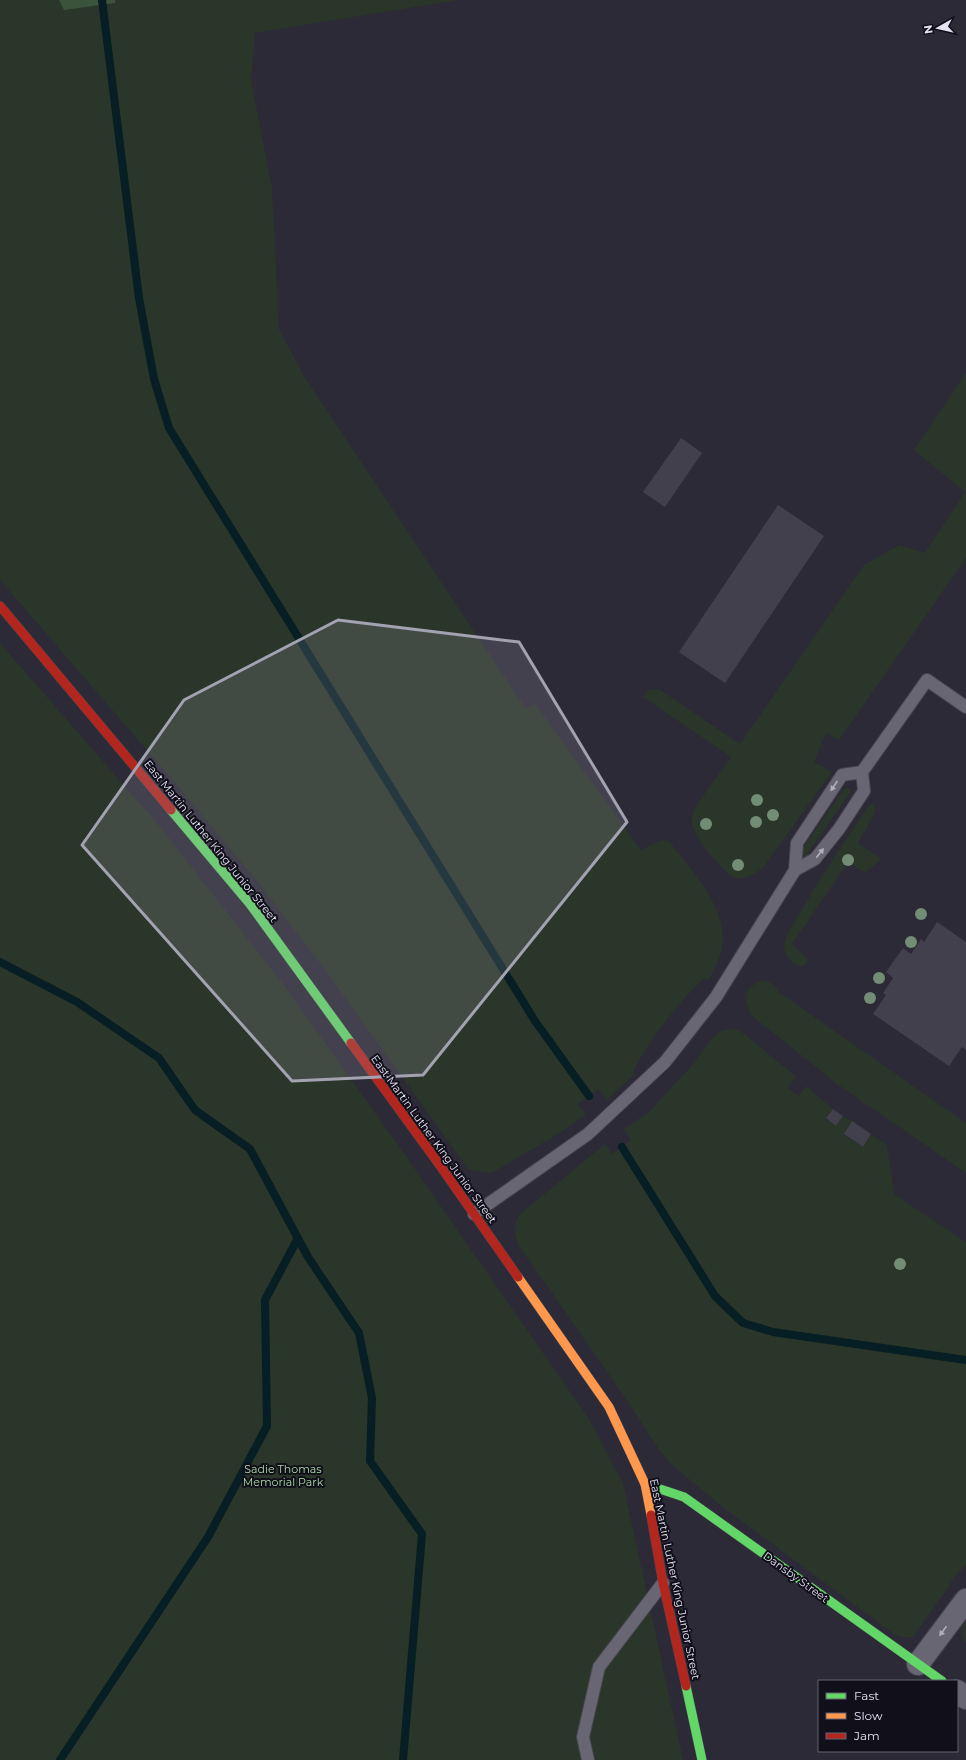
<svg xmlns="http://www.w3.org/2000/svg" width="966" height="1760" font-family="Montserrat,sans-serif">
	<rect width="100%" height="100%" fill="#2c2a37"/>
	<!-- green -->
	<path fill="#293629" d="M0,0H59L64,9L115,2V0H458L255,33L251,80L272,188L279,329L305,378L525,708L535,704L641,850L661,840L669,841C691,871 728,906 722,946C721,958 714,969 709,980L705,978C680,1000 648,1041 633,1072L634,1075L607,1100L598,1089L578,1104L586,1115L558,1134L497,1170L488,1173L468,1169L326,971L257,881L170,777L0,580Z
		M966,373V558L839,740L826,733L814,762L832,772L765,865C758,873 748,880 736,878C725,875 696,839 693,828C691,824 691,819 692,816C694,805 723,770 731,757L643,697L649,690L659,689L740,744L864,565L900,545L925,553L965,492L914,450Z
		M0,643L161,828L283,984L408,1159L589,1419L623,1483L683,1760H0Z
		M848,788L851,790L850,793L806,856L801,858L800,852L844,789Z
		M873,804L875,807V813L858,843L882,859L866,872L859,870L849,861L792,944L807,958V963L802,966C795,966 784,956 784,948C784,935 796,920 802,909C823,873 846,839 869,805Z
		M760,981C769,981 776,984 780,993L966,1123V1173L837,1084L751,1015C744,999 742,990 760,981Z
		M729,1029L738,1030L747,1036L796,1077L788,1088L799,1096L806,1086L833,1109L826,1118L836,1126L843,1116L852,1121L844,1135L863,1147L871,1134L887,1145L894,1194L966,1242V1564L955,1577L913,1637H901L894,1634L720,1505L670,1463L660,1451L626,1399L519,1246C514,1235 513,1226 519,1215L605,1144L612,1154L631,1140L624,1129L650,1111L695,1062L711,1039L721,1031Z
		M966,1620V1643C959,1636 961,1627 966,1620Z"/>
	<!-- forest -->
	<path fill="#3b533a" d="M59,0H115V3L64,10Z"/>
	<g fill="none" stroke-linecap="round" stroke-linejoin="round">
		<!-- stream -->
		<path stroke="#061e24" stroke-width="8" d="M102,0L139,298L154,379L169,428L535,1021L589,1096
			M0,962L77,1002L159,1058L195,1110L250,1149L308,1257L359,1333L372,1398L370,1461L422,1534L403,1760
			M622,1147L715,1296L743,1323L773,1332L966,1360
			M60,1760L208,1537L267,1426L265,1300L298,1238"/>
	</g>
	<!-- building -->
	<path fill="#42404c" d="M681,438L702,453L665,507L643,492Z
		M778,505L824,536L725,683L679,652Z
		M937,922L966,942V1050L962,1047L949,1066L873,1014L886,995L883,993L893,978L886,972L903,948L911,954L921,939L924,942Z
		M833,1109L843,1116L836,1126L826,1118Z
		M852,1121L871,1134L863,1147L844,1134Z"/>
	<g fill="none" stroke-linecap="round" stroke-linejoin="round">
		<!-- lane casing -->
		<g stroke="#474550" stroke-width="14">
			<path id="lane" d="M795,870L815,859L839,829L864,791L862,772L927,680L966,707
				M474,1214L588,1134L665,1062L716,997L795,870L797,843L842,775L862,772
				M588,1760L583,1737L599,1667L663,1583"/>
		</g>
		<!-- street casing -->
		<g stroke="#474550" stroke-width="24">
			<path id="street" d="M918,1664L966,1600
				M957,1691L966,1698"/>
		</g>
		<!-- fast casing -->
		<g stroke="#474550" stroke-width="10">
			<path id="fast" d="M171,810L250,904L351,1043
				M645,1484L684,1497L942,1681
				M686,1686L702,1760"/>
		</g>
		<!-- slow casing -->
		<g stroke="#474550" stroke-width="10">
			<path id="slow" d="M518,1277L609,1407L645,1484L651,1515"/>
		</g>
		<!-- jam casing -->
		<g stroke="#474550" stroke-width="10">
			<path id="jam" d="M0,606L171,810
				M351,1043L439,1164L518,1277
				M651,1515L663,1583L686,1686"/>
		</g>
		<!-- lane -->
		<use href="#lane" stroke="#686672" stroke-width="12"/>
		<!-- street -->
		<use href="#street" stroke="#686672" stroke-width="22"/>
		<!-- fast -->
		<use href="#fast" stroke="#63d668" stroke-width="9"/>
		<!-- slow -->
		<use href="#slow" stroke="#ff974d" stroke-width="9"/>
		<!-- jam -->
		<use href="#jam" stroke="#b3261e" stroke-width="9"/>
	</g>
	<!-- trees -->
	<g fill="#728c75">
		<circle cx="757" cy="800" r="6"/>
		<circle cx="773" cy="815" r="6"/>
		<circle cx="756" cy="822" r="6"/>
		<circle cx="706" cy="824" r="6"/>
		<circle cx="848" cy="860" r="6"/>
		<circle cx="738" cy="865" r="6"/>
		<circle cx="921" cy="914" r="6"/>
		<circle cx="911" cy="942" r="6"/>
		<circle cx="879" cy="978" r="6"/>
		<circle cx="870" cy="998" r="6"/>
		<circle cx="900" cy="1264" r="6"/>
	</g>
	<!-- one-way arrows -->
	<defs><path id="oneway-solid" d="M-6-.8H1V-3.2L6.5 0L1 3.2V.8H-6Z"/></defs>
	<g fill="#b2b0bf">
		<use href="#oneway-solid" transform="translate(834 786) rotate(124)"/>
		<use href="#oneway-solid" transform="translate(820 853) rotate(-52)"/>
		<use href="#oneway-solid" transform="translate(943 1631) rotate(126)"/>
	</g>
	<!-- marked area -->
	<path fill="#a3a2b1" fill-opacity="0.2" stroke="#a3a2b1" stroke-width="3" stroke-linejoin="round" d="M338,620L519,642L627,822L423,1075L292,1081L82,845L184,700Z"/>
	<g text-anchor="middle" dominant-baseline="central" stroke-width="4" stroke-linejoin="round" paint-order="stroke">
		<!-- street labels -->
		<g font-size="11" fill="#e3e2f2" stroke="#110f1a">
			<text transform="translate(211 841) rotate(51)">East Martin Luther King Junior Street</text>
			<text transform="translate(434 1139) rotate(54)">East Martin Luther King Junior Street</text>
			<text transform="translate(796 1577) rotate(36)">Dansby Street</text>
			<text transform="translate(675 1579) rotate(78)">East Martin Luther King Junior Street</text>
		</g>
		<!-- park labels -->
		<g font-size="11" fill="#acdda8" stroke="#110f1a">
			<text x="283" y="1469">Sadie Thomas<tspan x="283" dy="13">Memorial Park</tspan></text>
		</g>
	</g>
	<!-- legend -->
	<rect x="818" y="1680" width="140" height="72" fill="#110f1a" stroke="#656370"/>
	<rect x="826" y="1693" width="20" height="6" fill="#63d668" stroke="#656370"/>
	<text x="854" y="1700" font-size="12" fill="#e3e2f2">Fast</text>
	<rect x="826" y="1713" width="20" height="6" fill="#ff974d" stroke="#656370"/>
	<text x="854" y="1720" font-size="12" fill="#e3e2f2">Slow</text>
	<rect x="826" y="1733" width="20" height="6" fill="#b3261e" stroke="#656370"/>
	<text x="854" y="1740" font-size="12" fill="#e3e2f2">Jam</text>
	<!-- north arrow -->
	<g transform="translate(938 28) rotate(262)" stroke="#110f1a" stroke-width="3" paint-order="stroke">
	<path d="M0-3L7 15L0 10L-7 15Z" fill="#e3e2f2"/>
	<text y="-6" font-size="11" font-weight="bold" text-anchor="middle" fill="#e3e2f2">N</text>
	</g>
</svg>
